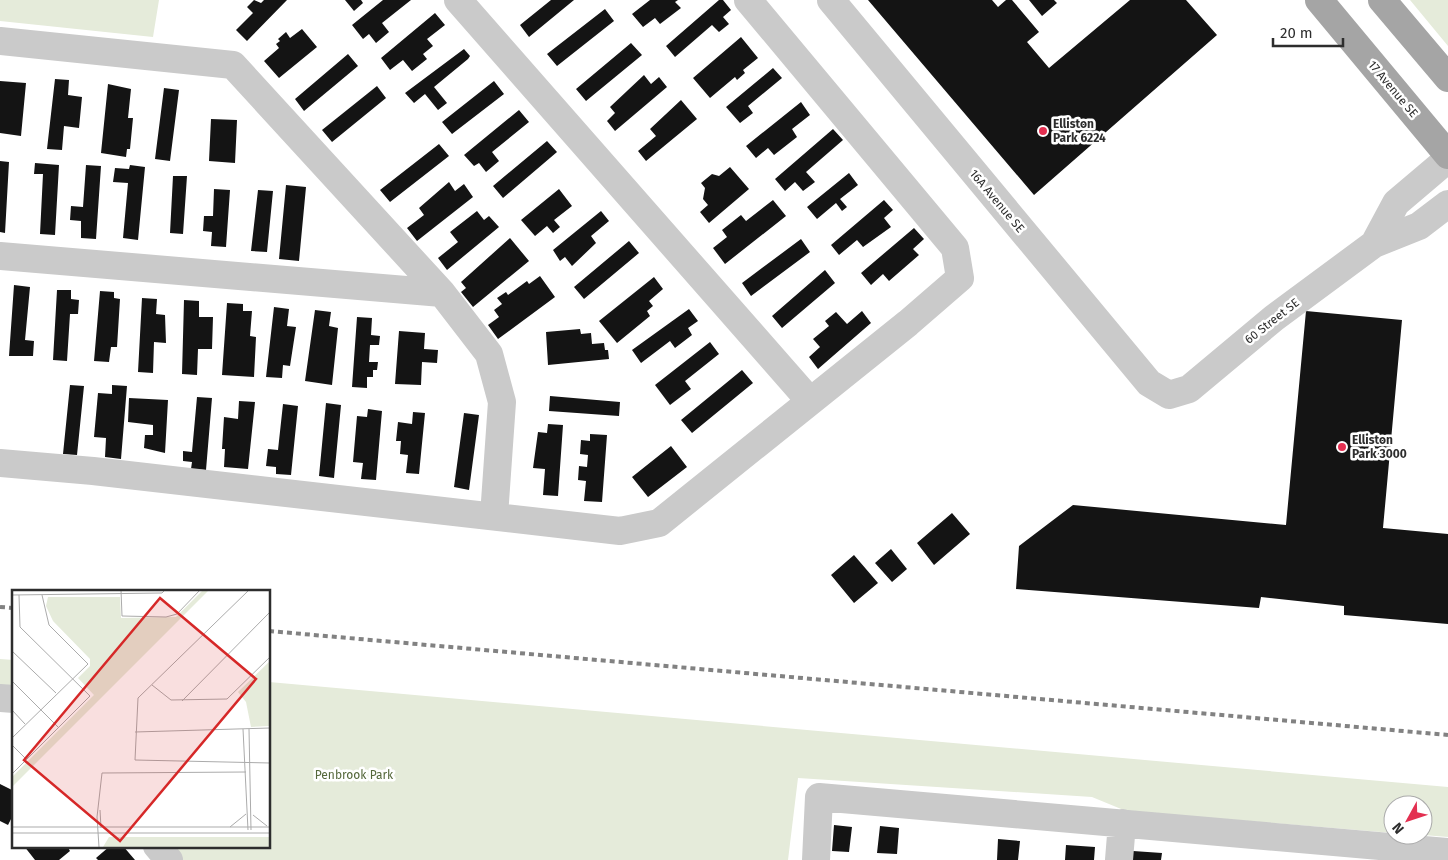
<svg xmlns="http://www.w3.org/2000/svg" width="1448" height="860" font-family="'Fira Sans',sans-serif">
	<rect width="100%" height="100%" fill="#fff"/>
	<!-- green -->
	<path fill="#e5ebda" d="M0,0H159L153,37L0,21Z
		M1410,0H1448V46Z
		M0,659L14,660V689L0,688Z
		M269,682L1448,787V837L1423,835V805H1393V833L1126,811L1092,797L798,778L788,860H174L162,846H269Z"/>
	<!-- building -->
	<path fill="#141414" d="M254,0L261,3L264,0H287L247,41L236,30L253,13L247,7Z
		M345,0H361L363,3L354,11Z
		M383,0H411L382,23L389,32L376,43L369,34L363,39L352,25Z
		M551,0H574L529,37L520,25Z
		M650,0H678L675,2L681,8L660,24L655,18L643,27L632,14Z
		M719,0H723L731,10L723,17L729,24L719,32L712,25L675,57L666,46Z
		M868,0H992L998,7L1006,0H1012L1039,32L1027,42L1049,68L1130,0H1186L1217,35L1034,195Z
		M1029,0H1054L1057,3L1042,16Z
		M605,9L614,21L557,66L547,54Z
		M435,13L445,25L427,39L433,46L423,54L427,59L412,71L403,60L390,70L381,58Z
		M302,29L317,47L279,78L264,61L279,48L276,44L280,41L278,39L286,32L290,38Z
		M741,37L758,58L743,70L745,73L737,80L735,77L710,98L693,78Z
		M631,43L642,55L586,101L576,89Z
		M464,49L470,56L468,59L434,87L447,103L438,110L425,94L414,103L405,93Z
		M348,54L358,66L304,111L295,99Z
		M773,68L782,78L748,106L753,113L740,123L726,107Z
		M644,75L651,84L659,77L667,87L615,131L607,121L615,113L610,107Z
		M55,79L69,80L68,95L82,97L79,128L64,126L62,150L47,149Z
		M0,81L26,83L21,136L0,133Z
		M494,81L504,94L452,134L442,122Z
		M108,84L131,89L128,118H133L130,149H127L126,157L101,153Z
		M377,86L386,98L332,142L322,130Z
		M164,88L179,90L170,161L155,159Z
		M681,100L697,119L646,161L638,151L656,136L650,129Z
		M801,102L810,115L792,129L797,137L774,155L768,148L756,158L746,146Z
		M519,110L529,122L492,152L499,161L486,172L479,163L474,166L464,155Z
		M211,119L237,120L235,163L209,161Z
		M833,129L843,140L806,172L815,182L803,191L795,182L785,191L775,179Z
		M547,141L557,152L503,198L493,186Z
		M439,144L449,156L390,202L380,190Z
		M0,161L9,162L5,233L0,232Z
		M35,163L59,165L55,235L40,234L43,174H34Z
		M86,165L101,166L96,239L81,238V221L70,220L71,206L83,207Z
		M130,165L145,167L138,240L123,238L128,183L113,182L115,168L129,169Z
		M730,167L749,189L709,223L700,212L708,205L703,199L705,188L701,183L712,174L719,176Z
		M849,173L858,185L840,199L847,207L842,211L836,203L817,219L807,207Z
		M173,176H187L183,234L170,233Z
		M449,182L455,191L464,184L473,197L417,241L407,228L424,215L419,208Z
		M286,185L306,187L299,261L279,259Z
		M214,189L230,190L226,247L211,246L212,232L203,231L204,216H213Z
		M559,189L572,206L554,220L560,227L553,233L547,226L535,236L521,220Z
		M258,190L273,191L267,252L251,251Z
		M773,200L786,216L725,264L713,248L727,237L722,230L741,215L746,221Z
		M884,200L893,210L884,218L891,227L863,247L857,240L839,255L831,245Z
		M477,211L484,220L489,216L499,227L447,270L438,258L458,242L450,232Z
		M601,211L609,221L591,236L596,243L572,266L565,257L560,261L553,250Z
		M914,228L924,239L913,249L919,255L889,281L883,274L871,285L861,273Z
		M510,238L529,261L473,307L461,292L466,288L461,282Z
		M801,239L810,252L751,296L742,283Z
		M629,241L639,253L584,299L574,287Z
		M825,270L835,283L782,328L772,316Z
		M540,276L555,297L498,339L488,325L499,317L494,310L502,304L497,298L506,292L508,295L527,281L529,284Z
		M654,277L663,289L649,301L653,306L647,311L650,316L617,343L599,321Z
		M14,285L30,287L25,340L34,341L33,356H9Z
		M57,290H71V299L79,300L78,314H70L67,361L53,360Z
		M100,291L114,292V298L120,299L117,347H111L109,362L94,361Z
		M142,298L157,299L156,314L165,315L166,343L154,342L153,373L138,372Z
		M184,300L199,301V317H213L212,349H198L197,375L182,374Z
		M227,303L243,304V311H252L250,336L256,337L254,377L222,375Z
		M274,307L289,309L287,326L296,327L290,366L283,365L282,378L266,377Z
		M689,309L698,321L688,328L692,335L675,348L670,341L641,363L632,350Z
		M315,310L331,312L329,326L338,328L332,385L305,381Z
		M862,311L871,323L818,369L809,357L820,347L813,339L829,326L825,321L836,312L847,324Z
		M1306,311L1402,320L1383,528L1448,534V624L1344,615V606L1261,597L1259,608L1016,589L1019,546L1073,505L1286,525Z
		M357,317L372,318L371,335L380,336L379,345H370L369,362H378L377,370H373V377H367V388L352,387Z
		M580,329L581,334L591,333L592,344L604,343L605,350H608L609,359L548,365L546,332Z
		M399,331L425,333L424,349L438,350L437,363L422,362L421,385L395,384Z
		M710,342L719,354L685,381L691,389L670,405L655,385Z
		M742,370L753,383L692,433L681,420Z
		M70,385L84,386L77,455L63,454Z
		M112,385L127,386L121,459L105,457L106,438L94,437L98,393L112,394Z
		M550,396L620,402L619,416L549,411Z
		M197,397L212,398L206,470L191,469L192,462L183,461V451L192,452Z
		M129,398L168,400L165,453L144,448L145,435H153V425L128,422Z
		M239,401L255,402L248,469L224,467L225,449H222L224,417L238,419Z
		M326,403L341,405L334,478L319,476Z
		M283,404L298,406L291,475L276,474V467L266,466L268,449L278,450Z
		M368,409L382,411L376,480L361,479L363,463L353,462L357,416L367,417Z
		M413,412L425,413L419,474L406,473L408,455L400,454L401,441H396L398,422L412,424Z
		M464,413L479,415L469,490L454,487Z
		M548,424L563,425L558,496L543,495L545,469L533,468L538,432L547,433Z
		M590,434L607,435L602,502L584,501L586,481L578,480L579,466L587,467L588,455L580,454L581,440L590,441Z
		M671,446L687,467L648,497L632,477Z
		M952,513L970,534L934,565L917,543Z
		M891,549L907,569L892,582L875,563Z
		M854,555L878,583L854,603L831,575Z
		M0,784L14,791V813L8,825L0,821Z
		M834,825L852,827L849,852L832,851Z
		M880,826L899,828L897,854L877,853Z
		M998,839L1020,841L1018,860H997Z
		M1066,845L1095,847L1094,860H1065Z
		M24,846H67L70,851L59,860H35Z
		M110,846H123L135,860H98L96,858Z
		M1133,851L1162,853L1161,860H1132Z"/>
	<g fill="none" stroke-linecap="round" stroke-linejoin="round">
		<!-- minor -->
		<path stroke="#cacaca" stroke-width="28" d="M458,0L810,401
			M831,0L1149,383L1169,395L1189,389L1274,318L1374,244L1419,226L1448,204
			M0,41L233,65L442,293L489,354L502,402L494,516
			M1374,244L1396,203L1448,159
			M0,256L442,293
			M0,463L93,471L620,531L659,523L908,323L960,278L955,248L748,0
			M0,698L14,699
			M157,846L169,860
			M816,860L819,797L1448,852
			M1119,860L1122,823"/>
		<!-- major -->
		<path stroke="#a5a5a5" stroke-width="28" d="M1319,0L1448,155
			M1382,0L1448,78"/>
		<!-- rail -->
		<path stroke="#828282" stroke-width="4" stroke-dasharray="5 4" stroke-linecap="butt" d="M0,607L14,608
			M269,631L1448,735"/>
	</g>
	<!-- markers -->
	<g fill="#e33051" stroke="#fff" stroke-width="2">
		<circle cx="1043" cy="131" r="5"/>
		<circle cx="1342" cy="447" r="5"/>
	</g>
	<g text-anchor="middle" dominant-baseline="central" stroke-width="5" stroke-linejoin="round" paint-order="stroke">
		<!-- street labels -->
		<g font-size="12" fill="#2d2d2d" stroke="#fff">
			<text transform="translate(1393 89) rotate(50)">17 Avenue SE</text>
			<text transform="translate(997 201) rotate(50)">16A Avenue SE</text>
			<text transform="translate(1272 321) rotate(-38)">60 Street SE</text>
		</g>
		<!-- poi labels -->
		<g font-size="12" font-weight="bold" fill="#2d2d2d" stroke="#fff" text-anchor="start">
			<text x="1053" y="124">Elliston<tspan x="1053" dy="14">Park 6224</tspan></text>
			<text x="1352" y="440">Elliston<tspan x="1352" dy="14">Park 3000</tspan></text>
		</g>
		<!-- park labels -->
		<g font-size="12" fill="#55683b" stroke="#fff">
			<text x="354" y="775">Penbrook Park</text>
		</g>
	</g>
	<!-- overview -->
	<g transform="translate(12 590)">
		<rect width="258" height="258" fill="#fff"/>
		<path d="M191,0H197L0,197V187L82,105L66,88L78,76V69L41,31L34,16L36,7H108L109,28L164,27ZM257,72V136L239,137L234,112L226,102ZM97,247H257V257H91Z" fill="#e5ebda"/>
		<path fill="none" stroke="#ababab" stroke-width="1" d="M109,0L110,26L154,27L165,24L188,0M237,0L126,108L123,170L258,173M0,5L150,3L153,0M0,61L44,103M0,91L46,137M140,95L159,110L215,109L258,67M170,111L258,22M0,120L13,134M231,139L236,240M237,139L239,240M123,142L258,138M0,148L76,74L37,35L30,5M0,155L14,169M0,184L78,106L8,37L7,5M88,220L89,238M241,225L255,236M0,237H258M218,237L234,224M0,243H258M87,257L85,227L90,183L234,182"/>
		<path fill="#d62828" fill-opacity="0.15" stroke="#d62828" stroke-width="2.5" d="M148,8L244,89L108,251L12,170Z"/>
		<rect width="258" height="258" fill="none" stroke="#2d2d2d" stroke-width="2.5"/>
	</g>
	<!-- north arrow -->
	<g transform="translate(1408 820) rotate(230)"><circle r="24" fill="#ffffff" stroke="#ababab"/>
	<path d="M0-4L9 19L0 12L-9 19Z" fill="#e33051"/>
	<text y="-8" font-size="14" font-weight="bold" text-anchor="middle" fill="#2d2d2d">N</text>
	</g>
	<!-- scale -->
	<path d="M1273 38v8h70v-8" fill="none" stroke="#2d2d2d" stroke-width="2.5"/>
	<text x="1280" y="38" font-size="15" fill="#2d2d2d" stroke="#ffffff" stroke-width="4" paint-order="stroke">20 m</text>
</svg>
